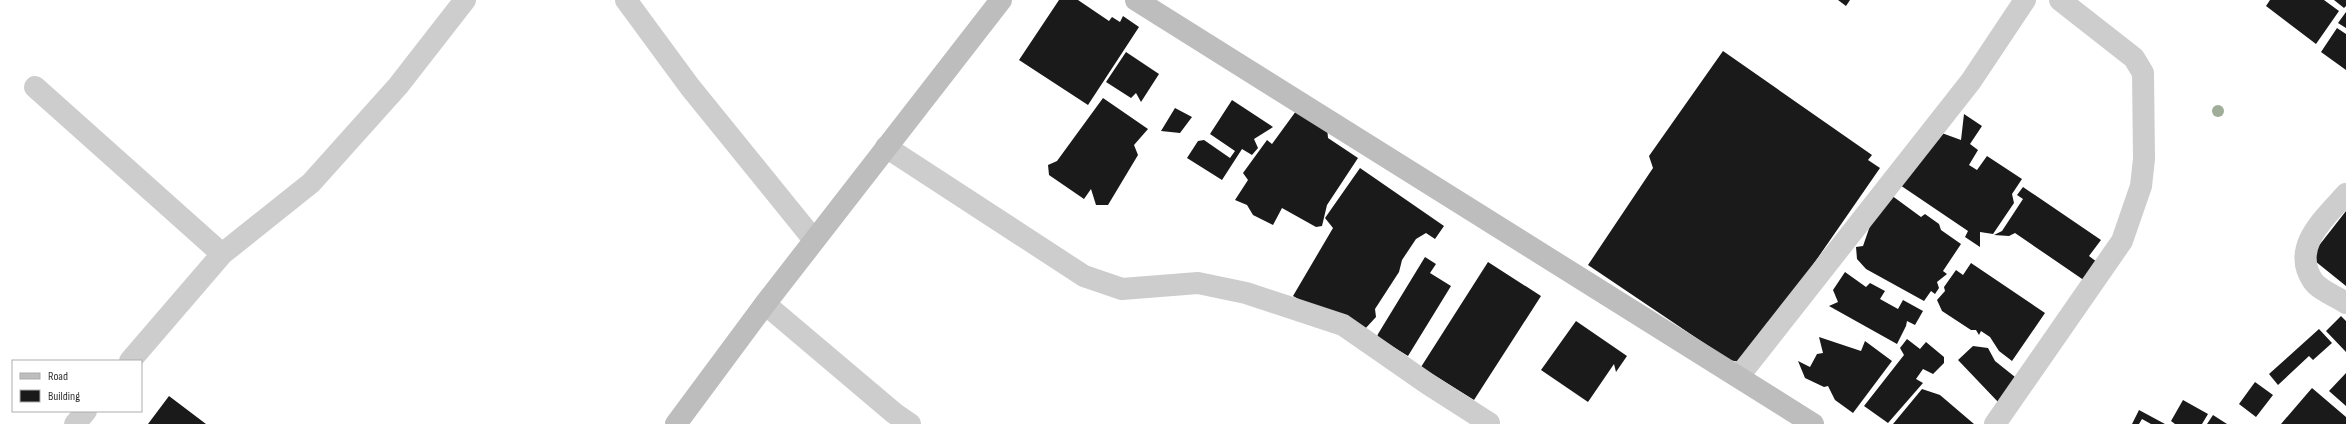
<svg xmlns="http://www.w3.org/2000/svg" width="2346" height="424" font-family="'Sofia Sans Condensed',sans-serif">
	<rect width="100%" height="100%" fill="#fff"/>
	<!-- building -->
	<path fill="#1a1a1a" d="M1059,0H1078L1109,21L1112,17L1120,22L1123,16L1139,27L1088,105L1019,60Z
		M1838,0H1850L1846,6Z
		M2270,0H2324L2339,11L2316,44L2266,6Z
		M2334,0H2346V6L2344,8Z
		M2346,12V28L2338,23Z
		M2337,28L2346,34V70L2321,52Z
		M1723,51L1872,155L1868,160L1880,168L1745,363L1729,360L1588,265L1653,168L1649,156Z
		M1126,52L1159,74L1141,102L1136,93L1131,98L1106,82Z
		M1103,98L1148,129L1134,145L1138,155L1108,205H1096L1091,189L1084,199L1049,175L1048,165L1057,161Z
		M1232,100L1273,127L1254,139L1258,148L1252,155L1242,149L1222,180L1187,158L1198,141L1204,140L1230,158L1235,151L1210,134Z
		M1299,107L1327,127L1328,138L1358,158L1327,205L1322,226L1316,227L1282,208L1273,225L1253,215L1247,205L1235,200L1248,180L1243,173L1267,140L1272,144Z
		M1175,108L1192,117L1180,133L1161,131Z
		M1964,114L1982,126L1970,144L1978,150L1969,165L1977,170L1987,156L2022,179L2012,194L2014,203L1993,234L1980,232V247L1965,237L1968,231L1897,183L1939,132L1961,140Z
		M1360,168L1444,226L1435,239L1426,233L1416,239L1402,260L1399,272L1375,309L1376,317L1364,330L1330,317L1293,296L1333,228L1325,218Z
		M2023,187L2101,240L2089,256L2101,265L2088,283L2015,233L2009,236L1994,235L2002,231L2023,199L2017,195Z
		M1891,195L1921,217L1925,214L1939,224L1941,230L1961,244L1943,271L1947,274L1937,282L1939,288L1935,294L1931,291L1924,301L1866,269L1857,259L1856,247L1863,246L1871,223Z
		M2346,211V286L2310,257Z
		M1425,257L1436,264L1430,273L1451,286L1408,356L1377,337L1378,334Z
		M1488,262L1541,296L1474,400L1421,367Z
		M1971,263L2045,313L2012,361L1999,351L1990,337L1981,331L1979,335L1976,330H1971L1942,311L1937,300L1945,291L1944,287L1956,270L1963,275Z
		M1845,272L1866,287L1870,283L1885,291L1880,299L1898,309L1903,300L1923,311L1915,325L1907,321L1906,326L1897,344L1829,306L1838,302L1833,290Z
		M2341,316L2346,321V352L2326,331Z
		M1576,321L1627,356L1616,372L1614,364L1588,402L1541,370Z
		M2319,329L2332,343L2313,360L2309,356L2278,385L2269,374Z
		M1819,337L1861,351L1865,341L1892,361L1853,413L1835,400L1828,386L1824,387L1805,378L1798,361L1810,367L1817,354L1823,353Z
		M1907,339L1920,349L1926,342L1944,357V363L1933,374L1923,369L1916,379L1923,383L1888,423L1864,406L1904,355L1900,348Z
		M1973,346L1988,348L1995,361L2015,377L1999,403L1958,360Z
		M2346,373V406L2329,391Z
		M2255,382L2273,395L2256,417L2239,404Z
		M2312,388L2346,417V424H2281Z
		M1922,389L1940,395L1974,424H1893Z
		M169,396L206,424H148Z
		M2183,400L2208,414L2202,424H2175L2171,421Z
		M2139,410L2165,424H2151L2142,419L2139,424H2132Z
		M2213,415L2227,424H2207Z"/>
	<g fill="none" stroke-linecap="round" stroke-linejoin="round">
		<!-- street -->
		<path stroke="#cdcdcd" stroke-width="22" d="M626,0L690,87L814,240
			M35,87L222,254
			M886,147L1084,276L1122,289L1198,283L1246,293L1343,325L1428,384L1489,423
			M2346,194C2325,218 2290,247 2313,281C2319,290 2337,297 2346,303
			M765,304L894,413L910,424
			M130,361L222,254L311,183L398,86L465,0
			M1739,376L1971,81L2025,0
			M75,424L86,411
			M1995,424L2122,241L2141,186L2144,159L2143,73L2134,58L2060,0"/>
		<!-- secondary -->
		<path stroke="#bdbdbd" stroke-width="22" d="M1136,0L1813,424
			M676,424L765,304L1001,0"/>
	</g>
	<!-- trees -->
	<circle fill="#a0ad99" cx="2218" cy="111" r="6"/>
	<!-- legend -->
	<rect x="12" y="360" width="130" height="52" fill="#ffffff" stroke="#adadad"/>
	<rect x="20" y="373" width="20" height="6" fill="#bdbdbd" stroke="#adadad"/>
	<text x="48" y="380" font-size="12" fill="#333333">Road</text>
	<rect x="20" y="390" width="20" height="12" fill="#1a1a1a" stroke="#adadad"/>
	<text x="48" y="400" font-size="12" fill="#333333">Building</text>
</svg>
